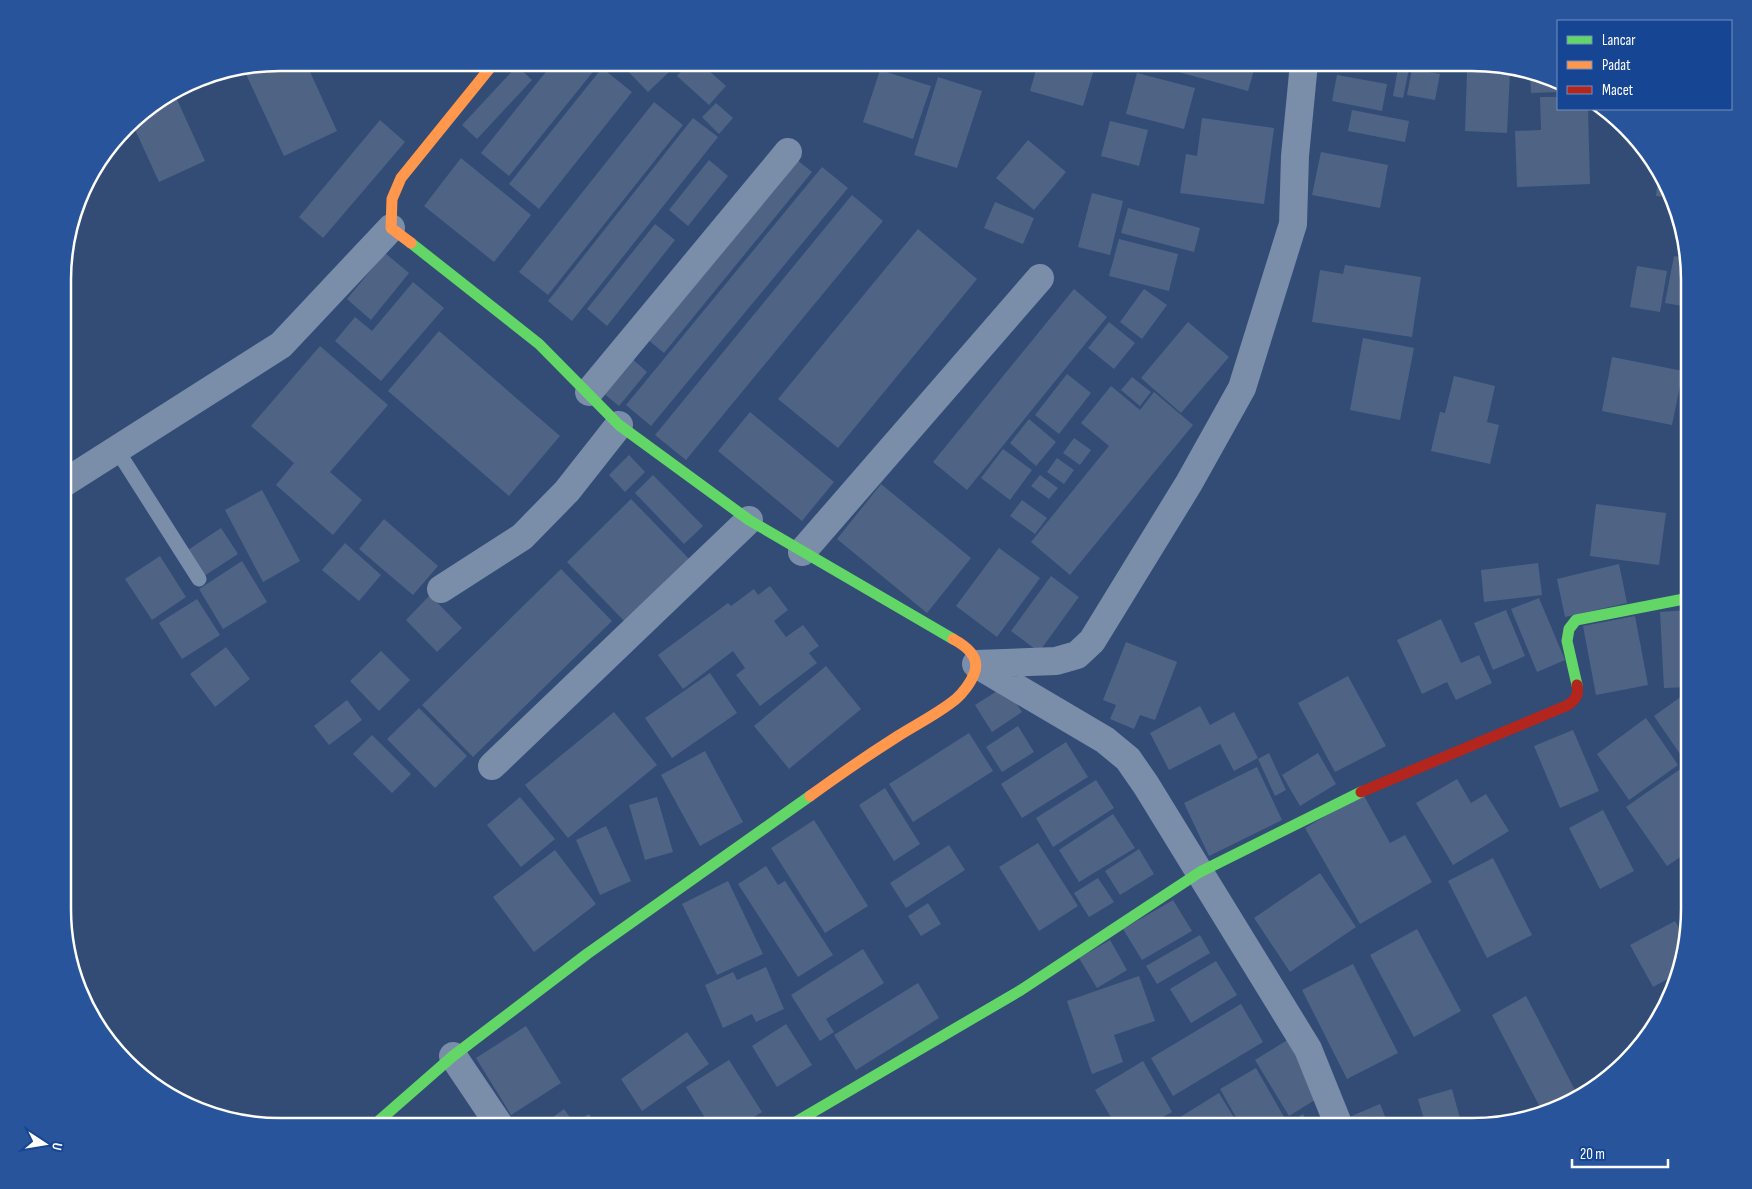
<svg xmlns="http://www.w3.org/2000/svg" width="1752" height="1189" font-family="'Sofia Sans Condensed',sans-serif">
	<rect width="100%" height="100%" fill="#324c76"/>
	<!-- building -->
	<path fill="#4f6485" d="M281,62L306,63L337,131L284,156L244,70Z
		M553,63H600L509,176L481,153Z
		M620,63H662L670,71L648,92Z
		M689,63H700L726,86L709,105L677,76Z
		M1038,63H1112L1110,70L1095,66L1083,106L1030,91Z
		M1154,63H1256L1248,91L1153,65Z
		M1399,63L1410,64L1403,98L1393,96Z
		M517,66L532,80L477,139L462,125Z
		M602,68L632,92L539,209L509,184Z
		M1412,69L1440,74L1435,100L1407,95Z
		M880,70L931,86L913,139L863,122Z
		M1467,71L1510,72L1507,133L1465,131Z
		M1530,72L1541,74L1558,82V92L1531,93Z
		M1137,73L1195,88L1184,129L1126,114Z
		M1337,75L1387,84L1382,111L1332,101Z
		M938,77L982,91L957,168L914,155Z
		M174,93L205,161L159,182L132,123L137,117Z
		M1540,97H1558V109H1588L1590,184L1517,187L1515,131L1541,130Z
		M654,102L683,125L548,295L519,272Z
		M716,103L733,118L719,134L702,117Z
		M1352,110L1409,121L1405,142L1348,131Z
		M693,118L718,137L572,321L548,301Z
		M1202,118L1274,128L1264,204L1180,193L1186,154L1197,156Z
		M380,120L405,142L323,238L299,217Z
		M1110,121L1148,130L1139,166L1101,156Z
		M1028,140L1066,172L1034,210L996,178Z
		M1321,152L1388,165L1380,208L1312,195Z
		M791,155L812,172L664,353L642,335Z
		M461,158L531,215L494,262L424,206Z
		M709,160L728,176L688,226L669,210Z
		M822,167L848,188L651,426L626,405Z
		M1659,170L1660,172L1668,197L1656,196Z
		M1092,193L1123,201L1110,255L1078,247Z
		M852,195L883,221L686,460L655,435Z
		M995,202L1034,218L1023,244L984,228Z
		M1128,208L1200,228L1194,252L1121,233Z
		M655,224L675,240L607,326L587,309Z
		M918,229L977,279L838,448L778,399Z
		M1119,239L1178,254L1169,291L1109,276Z
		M385,253L409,273L371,320L347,299Z
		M1674,256L1687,258L1689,267V307L1665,303Z
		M1345,265L1421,277L1412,337L1312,322L1320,270L1343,274Z
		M1637,266L1667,271L1660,312L1630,307Z
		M413,282L444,308L381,381L335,341L355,317L372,331Z
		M1074,289L1107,317L967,490L933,462Z
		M1144,289L1167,305L1142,339L1120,322Z
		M1109,322L1135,343L1114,369L1088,348Z
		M1188,322L1229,357L1181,413L1141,378Z
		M439,331L560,436L509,496L388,391Z
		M1363,338L1414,348L1400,420L1350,410Z
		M320,346L388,405L330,472L362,500L333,535L276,485L294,463L251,426Z
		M630,357L647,372L619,406L602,392Z
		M1612,357L1683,371L1672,425L1602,411Z
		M1067,374L1091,393L1059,434L1035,415Z
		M1454,376L1495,386L1487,422L1499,425L1490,464L1431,451L1440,412L1445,413Z
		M1132,377L1151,392L1140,406L1121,390Z
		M1111,386L1140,410L1154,392L1193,425L1070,575L1031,542L1109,446L1081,423Z
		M750,412L834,482L802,521L718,451Z
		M1029,419L1056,442L1036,466L1010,443Z
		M1074,438L1091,450L1080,465L1063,453Z
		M1003,449L1032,470L1010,500L981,478Z
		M629,455L645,472L625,492L609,475Z
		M1057,458L1074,470L1064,484L1047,472Z
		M653,475L703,526L684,544L635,493Z
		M1040,475L1058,488L1049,499L1031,486Z
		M881,484L971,558L927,613L837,539Z
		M262,490L300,561L263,582L225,510Z
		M631,499L693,563L629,626L567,562Z
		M1022,500L1047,518L1035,534L1010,516Z
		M1596,504L1666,513L1659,565L1590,556Z
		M384,519L438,566L413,595L359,549Z
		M221,528L238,554L204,576L188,550Z
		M345,543L381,575L359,601L322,570Z
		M999,548L1040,578L997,637L956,606Z
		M160,556L186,597L152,620L125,579Z
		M242,561L267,602L223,629L199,589Z
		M1538,563L1542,595L1484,602L1481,570Z
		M1619,564L1627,603L1565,617L1557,579Z
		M561,569L612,621L473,757L422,705Z
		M1051,576L1079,597L1039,652L1011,631Z
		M770,586L788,610L774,621L786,637L803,625L819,646L809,653L817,663L760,706L736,675L745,668L733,651L683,689L658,655L728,603L731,606L754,589L758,595Z
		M430,595L462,628L437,652L406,620Z
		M1539,598L1565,660L1537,672L1511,609Z
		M197,599L220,635L182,659L159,623Z
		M1506,610L1525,656L1493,670L1474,623Z
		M1689,610V687L1664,688L1660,612Z
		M1635,616L1648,685L1596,695L1583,626Z
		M1441,619L1461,663L1479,655L1492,683L1456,700L1447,682L1422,694L1397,640Z
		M1126,642L1177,662L1155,720L1140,715L1134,729L1110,719L1116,705L1103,700Z
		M226,647L250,679L215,707L190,674Z
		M381,651L410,680L379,711L350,681Z
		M826,666L861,709L789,769L754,726Z
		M710,673L737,713L672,758L645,718Z
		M1348,676L1386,746L1335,772L1298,703Z
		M1005,686L1022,712L992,732L975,705Z
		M1689,691V747L1680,754L1654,716Z
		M347,700L362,720L329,745L314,726Z
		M1200,706L1210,725L1234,712L1258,758L1234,771L1220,744L1169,770L1150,733Z
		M419,708L467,756L435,788L387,739Z
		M614,712L657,765L568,838L525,785Z
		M1646,718L1678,765L1629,800L1597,754Z
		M1018,726L1034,752L1002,772L986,747Z
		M1573,730L1599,791L1560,808L1534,746Z
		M969,733L993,771L913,822L889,784Z
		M372,735L411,774L392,793L353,754Z
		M1066,742L1088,777L1022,818L1001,784Z
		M705,751L743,822L700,846L661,775Z
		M1269,753L1286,790L1275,796L1258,759Z
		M1318,753L1336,784L1300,806L1282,775Z
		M1689,763V851L1667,866L1626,807Z
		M1257,767L1282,820L1209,856L1184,803Z
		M1457,779L1471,803L1486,794L1509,831L1453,865L1416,803Z
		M1096,780L1114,808L1053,847L1036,818Z
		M885,788L920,844L894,861L859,805Z
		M1363,794L1390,843L1405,835L1432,882L1360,924L1305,828Z
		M520,797L555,839L521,867L487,825Z
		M657,797L673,852L645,860L629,805Z
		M1603,810L1634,871L1600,889L1569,828Z
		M1113,814L1135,848L1079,882L1059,850Z
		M814,820L868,906L825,933L771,848Z
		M606,826L631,881L600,895L576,840Z
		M1038,843L1078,906L1039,931L999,867Z
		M949,845L965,870L906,908L890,883Z
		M1139,849L1154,874L1120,895L1105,871Z
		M555,850L596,904L534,952L493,897Z
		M1493,858L1532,935L1487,958L1448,881Z
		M766,866L778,885L785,881L833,955L798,977L738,884Z
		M1320,873L1356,927L1290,972L1254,918Z
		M1098,878L1114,902L1089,917L1074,893Z
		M728,881L763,954L717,975L682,904Z
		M1689,885V903L1681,889Z
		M1173,900L1192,931L1142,960L1123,929Z
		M928,903L941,924L921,936L908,916Z
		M1675,921L1686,939L1679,973L1653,987L1630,945Z
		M1417,929L1461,1011L1414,1037L1370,955Z
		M1200,935L1210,953L1157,984L1146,966Z
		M1110,940L1127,970L1097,988L1079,958Z
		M863,949L884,983L826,1019L834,1032L820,1041L791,995Z
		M1216,961L1237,995L1191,1023L1170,989Z
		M1353,964L1398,1053L1347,1079L1302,990Z
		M766,967L784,1009L756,1022L752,1014L723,1028L705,985L733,972L737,980Z
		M1139,976L1155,1021L1114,1035L1123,1062L1092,1074L1067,1001Z
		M918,983L939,1018L856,1070L834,1035Z
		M1526,996L1577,1094L1557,1104L1541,1109L1492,1015Z
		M1241,1004L1263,1042L1173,1096L1151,1058Z
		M786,1024L812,1065L777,1087L752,1046Z
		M526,1026L561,1083L511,1115L476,1058Z
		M687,1032L709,1064L642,1111L621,1079Z
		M1289,1039L1323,1095L1289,1116L1255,1060Z
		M729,1060L762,1112L740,1126H710L686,1087Z
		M1143,1061L1172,1112L1147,1126H1116L1095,1090Z
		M1256,1068L1284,1117L1269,1126H1241L1220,1089Z
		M1452,1089L1462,1126H1426L1418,1099Z
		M1219,1093L1239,1126H1181L1177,1119Z
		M1380,1104L1389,1126H1350L1347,1118Z
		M564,1109L576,1126H548L545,1123Z
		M589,1114L596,1126H580L577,1121Z
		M1303,1114L1309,1126H1281Z"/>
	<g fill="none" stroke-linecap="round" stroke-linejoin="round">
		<!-- lane -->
		<path stroke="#7a8da9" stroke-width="15" d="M117,450L199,579"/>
		<!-- street -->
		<path stroke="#7a8da9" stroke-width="28" d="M589,392L788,152
			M64,483L281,345L391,228
			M802,552L1040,278
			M441,589L522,537L567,491L619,425
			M976,664L1056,661L1077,655L1092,641L1189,483L1242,388L1293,224L1295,156L1304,63
			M976,664L1105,740L1128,759L1146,785L1308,1049L1339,1126
			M492,766L749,520
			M453,1056L500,1126"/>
		<!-- fast -->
		<path stroke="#63d668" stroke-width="11" d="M411,243L539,344L619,425L749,520L953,639
			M1577,685L1567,641L1569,629L1576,620L1689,598
			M373,1126L453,1056L587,954L810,796
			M789,1126L1021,990L1200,872L1361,792"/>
		<!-- slow -->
		<path stroke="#ff974d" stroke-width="11" d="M411,243L391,228L392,199L401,178L494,63
			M810,796C839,775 868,755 898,736C917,724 939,713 956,699C963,693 971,682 974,674C981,657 966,646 953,639"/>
		<!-- jam -->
		<path stroke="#b3261e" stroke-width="11" d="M1361,792L1568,705C1576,699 1579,695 1577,685"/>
	</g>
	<!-- crop -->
	<path d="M0 0H1752V1189H0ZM280 71H1472A209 209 0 0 1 1681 280V909A209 209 0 0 1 1472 1118H280A209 209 0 0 1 71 909V280A209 209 0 0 1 280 71Z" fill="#28549c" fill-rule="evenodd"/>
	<path fill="none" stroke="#fff" stroke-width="2.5" d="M280 71H1472A209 209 0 0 1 1681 280V909A209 209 0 0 1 1472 1118H280A209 209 0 0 1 71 909V280A209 209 0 0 1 280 71Z"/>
	<!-- legend -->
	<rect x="1557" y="20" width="175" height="90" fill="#154593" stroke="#738fbe"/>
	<rect x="1567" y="36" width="25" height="8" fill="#63d668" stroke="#738fbe"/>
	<text x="1602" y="45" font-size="15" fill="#ffffff">Lancar</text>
	<rect x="1567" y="61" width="25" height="8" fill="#ff974d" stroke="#738fbe"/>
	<text x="1602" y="70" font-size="15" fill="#ffffff">Padat</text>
	<rect x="1567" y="86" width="25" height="8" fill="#b3261e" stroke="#738fbe"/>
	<text x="1602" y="95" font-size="15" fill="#ffffff">Macet</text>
	<!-- north arrow -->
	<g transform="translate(45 1144) rotate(102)" stroke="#154593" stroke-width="4" paint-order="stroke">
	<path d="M0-4L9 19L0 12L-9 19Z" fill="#ffffff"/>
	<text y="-8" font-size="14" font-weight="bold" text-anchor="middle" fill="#ffffff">U</text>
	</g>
	<!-- scale -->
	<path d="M1572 1159v8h96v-8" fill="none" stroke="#ffffff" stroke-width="2.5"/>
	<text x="1580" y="1159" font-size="15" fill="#ffffff" stroke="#154593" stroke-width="4" paint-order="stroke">20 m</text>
</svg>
